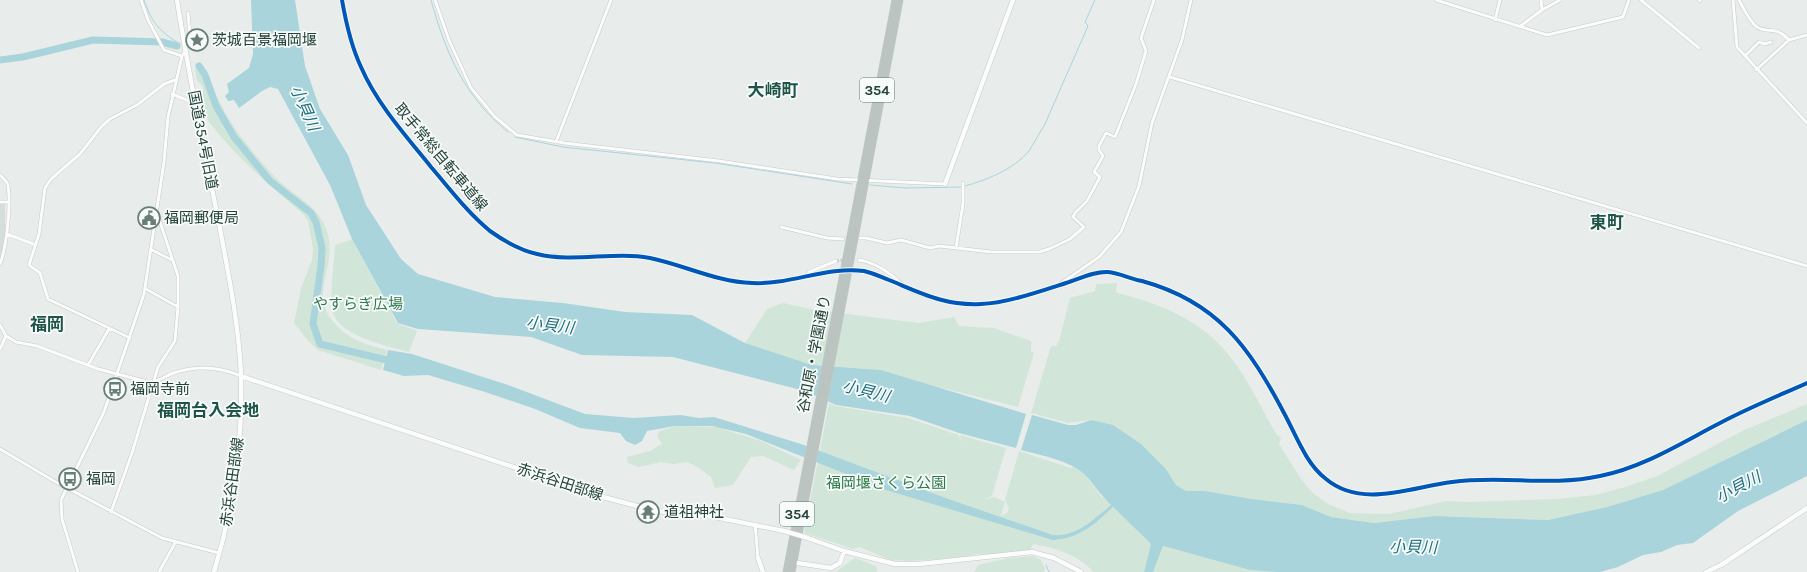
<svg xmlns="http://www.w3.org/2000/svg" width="1807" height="572" font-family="Karla,'Noto Sans JP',sans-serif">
	<rect width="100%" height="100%" fill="#e8edeb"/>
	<!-- built -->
	<path fill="#d6dedb" d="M5,203V243L0,262V204Z"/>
	<!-- green -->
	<path fill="#d1e6d8" d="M201,64L204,68C211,83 217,98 225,112C236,133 261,162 277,179C292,194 313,203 323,222C337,248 325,268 323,293C322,301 325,309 329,316C345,339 362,343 387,350L381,370L318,350L307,340L294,323L301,288L312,260L313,249L308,221L303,214C269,185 236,157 209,122C205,117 202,111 201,105C200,96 209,88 197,81L195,70Z
		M352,239L397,323L417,331L409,352C387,346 334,335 332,308C330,288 334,265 335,245Z
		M1117,283L1116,292C1129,297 1142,299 1154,304C1226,331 1242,371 1276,434L1281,438L1279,444L1301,479L1313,493L1328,504L1350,513L1389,514L1446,501L1468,502L1557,499L1595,495L1625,487L1657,476L1744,430L1807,404V420L1663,490L1607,507L1548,520L1434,516L1374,523L1331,517L1302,505L1252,499L1205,491H1186L1176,485L1166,469L1091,420L1068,423L1031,413L1051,346H1056L1059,341L1070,298L1095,291L1096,284Z
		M783,303L816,310L919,323L954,317L959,326L994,328L1031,341V351L1034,353L1018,407L910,380L881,370L812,365L745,343L767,309Z
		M829,403L835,406L908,418L958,435L961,442L960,435L1006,448L992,496L983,500L994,497L1005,502L1001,516L1007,513L1009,508L1005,500L1019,451L1071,468L1074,466L1084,474L1101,496L1151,544L1144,572H1093C1081,556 1053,547 1033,544L1030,551L990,555L976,554L965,557L910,561L890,560L860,547L853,549L804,533Z
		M678,426L717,427L761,441L801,460L794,470L763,456L751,457L733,485L715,488L711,477L696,466L687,462L673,464L661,462L639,467L628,463L627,457L650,451L662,444L657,436L659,431Z
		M1163,546L1250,570L1276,572H1153Z
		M1033,556L1041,560L1045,569L1044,572H974L978,565L1009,558Z
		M855,558L876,566L877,572H835Z"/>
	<!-- water -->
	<path fill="#a9d4db" d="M251,0H295L305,66L320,109L348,155L366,205L401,259L418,274L495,297L563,303L625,312L692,315L745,343L812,365L881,370L1026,414L1016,448L959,433L910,416L836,405L805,391L673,357L582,355L531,337L418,329L398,323L352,239L330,185L278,89L270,87L262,91L239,108L234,100L228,101L225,96L229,92L227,84L249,68L253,54Z
		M388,350L412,354L508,385L585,414L634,418L680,415L699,418L714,417L801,444L951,500L1053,535C1077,537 1094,519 1111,505C1101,496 1094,484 1084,474C1071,461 1040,455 1021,450L1032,415L1068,425H1076L1091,420L1113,425L1141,444L1166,469L1176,485L1186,491H1205L1252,499L1302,505L1331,517L1374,523L1434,516L1548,520L1607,507L1663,490L1807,420V476L1738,511L1693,543L1677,545L1661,552L1643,555L1618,567L1600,572H1276L1250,570L1163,546L1153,572H1144L1151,544L1113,507C1094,525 1080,538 1053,540L886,490L746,434L712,426H675L647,431L642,441L635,445L626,441L620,433L580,428L535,409L485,392L428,375L404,376L383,370Z"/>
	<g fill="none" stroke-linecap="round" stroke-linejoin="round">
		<!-- stream -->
		<path stroke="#a9d4db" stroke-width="1" d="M144,0C152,23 159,31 180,44
			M431,0C446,54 464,96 508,132
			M515,137L563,147L715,163L852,184
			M870,185L905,188L962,187
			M965,186C987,180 1014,169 1029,151L1045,124L1088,26L1085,22L1095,0
			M1046,565L1049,572"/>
		<!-- river -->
		<path stroke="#a9d4db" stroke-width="7" d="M0,60L23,57L93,40L162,42L177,46
			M199,66L205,75L216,106L234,137L270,181L311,213L316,222L322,248L321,266L313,324L320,344L395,362"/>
		<!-- street-tunnel -->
		<path stroke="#c1cbc8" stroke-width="3" stroke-dasharray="3 1.5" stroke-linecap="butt" d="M836,261L846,260"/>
		<!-- street casing -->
		<g stroke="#c5cac8" stroke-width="4">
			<path id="street" d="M141,0L148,20L164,50L182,56
				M342,0C346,22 351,45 360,65C375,101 402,131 426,160C452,192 477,230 517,247C555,263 595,252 635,256C673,260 707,280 745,283C779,286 810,273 844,271
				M435,0L449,40L471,88L495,117L517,135L564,143L719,161L837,179L945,184
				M1436,0L1547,35L1623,17L1629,0
				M1541,0L1542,10
				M1641,0L1699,48
				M1699,0L1700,1
				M1733,0L1737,47L1807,123
				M1739,0C1744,9 1749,21 1757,27C1767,34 1776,25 1789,40L1807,35
				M1495,20L1500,0
				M1519,27L1542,10L1560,0
				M184,38L190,36L188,13
				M1745,56L1759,42L1764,44L1771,42
				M1756,70L1789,40
				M1170,77L1807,266
				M172,94L196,104
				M556,142L611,0
				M0,175C3,178 7,181 8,185C11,205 7,245 0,264
				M0,202H8
				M781,227L827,238L843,239
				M7,234L36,245
				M860,238H866L887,243L901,240L930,248L939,246L991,252H1039L1049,249L1070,239L1084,227L1073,217L1075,213L1087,201L1100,177L1094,172L1103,156L1099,150V146L1106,133L1115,137L1136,84L1146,51L1141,38L1154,0
				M956,248L963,204V183
				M152,250L172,260
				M859,260C874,262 891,273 902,284
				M850,271C879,270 902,289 929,297C945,302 964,305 980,304C1005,303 1042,291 1066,283C1079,279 1093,273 1107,272C1117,272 1129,278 1139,281C1209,300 1241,336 1276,396
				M806,276L809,272L836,261
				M1060,284L1099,257L1121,232L1139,186L1152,123L1182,40L1191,0
				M146,289L178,307
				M0,325L6,336L16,342L37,346L98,369L148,382C156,383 164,377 171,374C195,365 217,366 241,376
				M130,338L48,299L40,273L29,265L39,234L45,188L51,179L80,154L102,126L110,119L137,105L164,84L175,80
				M0,349L6,336
				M88,365L109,329
				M0,449L54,481L162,538L219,553
				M111,512L132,453L158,367L175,341L178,307V276L157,213
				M755,524L758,558
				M78,572L62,519L61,500L104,412L144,294L164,162L168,117L182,56L186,50
				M159,572L175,543"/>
		</g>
		<!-- secondary casing -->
		<g stroke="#c3cbc8" stroke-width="5.5">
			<path id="secondary" d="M177,0C189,77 205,153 220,229C229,277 239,326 241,375C243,442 233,509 214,572
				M945,184L1013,0
				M241,376L603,497L656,511L715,517L784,531
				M805,537L844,551L895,564H919L1032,552L1054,558L1081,572
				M758,558L763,572
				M791,562L831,568L840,563L844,551
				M1706,572L1721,565L1807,508"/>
		</g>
		<!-- highway casing -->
		<g stroke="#c3ccc9" stroke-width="7">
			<path id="highway" d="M786,572L895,0
				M792,572L900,0"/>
		</g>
		<!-- street -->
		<use href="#street" stroke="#fcfcfc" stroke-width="3"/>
		<!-- secondary -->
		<use href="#secondary" stroke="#fcfcfc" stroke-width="4.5"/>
		<!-- highway -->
		<use href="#highway" stroke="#bcc4c2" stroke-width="6"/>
		<!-- secondary-bridge casing -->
		<g stroke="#c3cbc8" stroke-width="5.5" stroke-linecap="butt">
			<path id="secondary-bridge" d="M784,531L805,537"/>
		</g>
		<!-- secondary-bridge -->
		<use href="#secondary-bridge" stroke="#fcfcfc" stroke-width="4.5"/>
		<!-- cycleway casing -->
		<g stroke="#f7fbf9" stroke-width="6">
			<path id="cycleway" d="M342,0C346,23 351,46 361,67C377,104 406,136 431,167C450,189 467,212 490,231C504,241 520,250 537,254C574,263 613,251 650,258C684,265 717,282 752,283C790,285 827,266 864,271C873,273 881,277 889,280C921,293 945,306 981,304C1007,303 1041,291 1066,283C1079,279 1094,271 1108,272C1119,273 1131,279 1142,281C1218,302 1249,347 1284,413C1296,435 1306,464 1326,479C1362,509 1411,487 1452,482C1502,475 1550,487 1600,476C1644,467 1681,443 1720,423C1748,408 1778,396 1807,383"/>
		</g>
		<!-- cycleway -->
		<use href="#cycleway" stroke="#0057b8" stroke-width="4"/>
	</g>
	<!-- icons -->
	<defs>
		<g id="sight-ring" transform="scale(1.15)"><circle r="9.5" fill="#f7fbf9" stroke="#697e78" stroke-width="1.5"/><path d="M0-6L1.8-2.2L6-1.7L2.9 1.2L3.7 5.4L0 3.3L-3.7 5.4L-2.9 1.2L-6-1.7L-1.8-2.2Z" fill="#697e78"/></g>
		<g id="civic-ring" transform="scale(1.15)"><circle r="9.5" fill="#f7fbf9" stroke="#697e78" stroke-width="1.5"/><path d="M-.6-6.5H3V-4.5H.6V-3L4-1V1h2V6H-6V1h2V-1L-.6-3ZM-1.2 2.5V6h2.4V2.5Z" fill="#697e78"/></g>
		<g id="bus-ring" transform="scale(1.15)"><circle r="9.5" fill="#f7fbf9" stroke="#697e78" stroke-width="1.5"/><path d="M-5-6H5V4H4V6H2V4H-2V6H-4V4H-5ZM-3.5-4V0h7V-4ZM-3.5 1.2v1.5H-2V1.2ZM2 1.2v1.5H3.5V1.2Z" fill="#697e78"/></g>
		<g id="temple-ring" transform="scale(1.15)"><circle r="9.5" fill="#f7fbf9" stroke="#697e78" stroke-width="1.5"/><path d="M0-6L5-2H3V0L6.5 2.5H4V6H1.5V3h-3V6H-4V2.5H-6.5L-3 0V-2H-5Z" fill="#697e78"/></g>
	</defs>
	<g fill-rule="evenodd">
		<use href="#sight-ring" x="197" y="40"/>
		<use href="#civic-ring" x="149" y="218"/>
		<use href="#bus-ring" x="115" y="389"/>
		<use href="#bus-ring" x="70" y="479"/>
		<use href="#temple-ring" x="648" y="512"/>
	</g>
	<g text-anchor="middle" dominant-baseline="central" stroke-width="3.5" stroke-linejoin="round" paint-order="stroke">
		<!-- shield labels -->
		<g fill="#f7fbf9" stroke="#637a73" stroke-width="1">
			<rect x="860" y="78" width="34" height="24" rx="3"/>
			<rect x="780" y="502" width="34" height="24" rx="3"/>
		</g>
		<g font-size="14" font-weight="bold" fill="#24423a">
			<text x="877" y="90">354</text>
			<text x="797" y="514">354</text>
		</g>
		<!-- poi labels -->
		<g font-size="15" fill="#24423a" stroke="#f7fbf9" text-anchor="start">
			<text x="212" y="40">茨城百景福岡堰</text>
			<text x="164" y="218">福岡郵便局</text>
			<text x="130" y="389">福岡寺前</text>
			<text x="86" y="479">福岡</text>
			<text x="664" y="512">道祖神社</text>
		</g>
		<!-- street labels -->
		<g font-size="15" fill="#24423a" stroke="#f7fbf9">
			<text transform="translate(203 140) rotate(79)">国道354号旧道</text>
			<text transform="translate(441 157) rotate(50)">取手常総自転車道線</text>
			<text transform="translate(814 354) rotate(-79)">谷和原・学園通り</text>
			<text transform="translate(232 482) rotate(-82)">赤浜谷田部線</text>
			<text transform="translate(560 482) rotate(18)">赤浜谷田部線</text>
		</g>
		<!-- park labels -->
		<g font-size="15" fill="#2d7a4b" stroke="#f7fbf9">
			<text x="358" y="304">やすらぎ広場</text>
			<text x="886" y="483">福岡堰さくら公園</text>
		</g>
		<!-- water labels -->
		<g font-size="16" font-style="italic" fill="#1c6f80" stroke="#f7fbf9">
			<text transform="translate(305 108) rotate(66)">小貝川</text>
			<text transform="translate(550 325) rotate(7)">小貝川</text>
			<text transform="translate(866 391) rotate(14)">小貝川</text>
			<text transform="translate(1738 487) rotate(-28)">小貝川</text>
			<text transform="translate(1413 547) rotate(1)">小貝川</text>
		</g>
		<!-- quarter labels -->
		<g font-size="17" font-weight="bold" fill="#1f5548" stroke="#f7fbf9">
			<text x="773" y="90">大崎町</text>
			<text x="1607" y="222">東町</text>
			<text x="47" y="324">福岡</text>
			<text x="208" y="410">福岡台入会地</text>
		</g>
	</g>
</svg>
